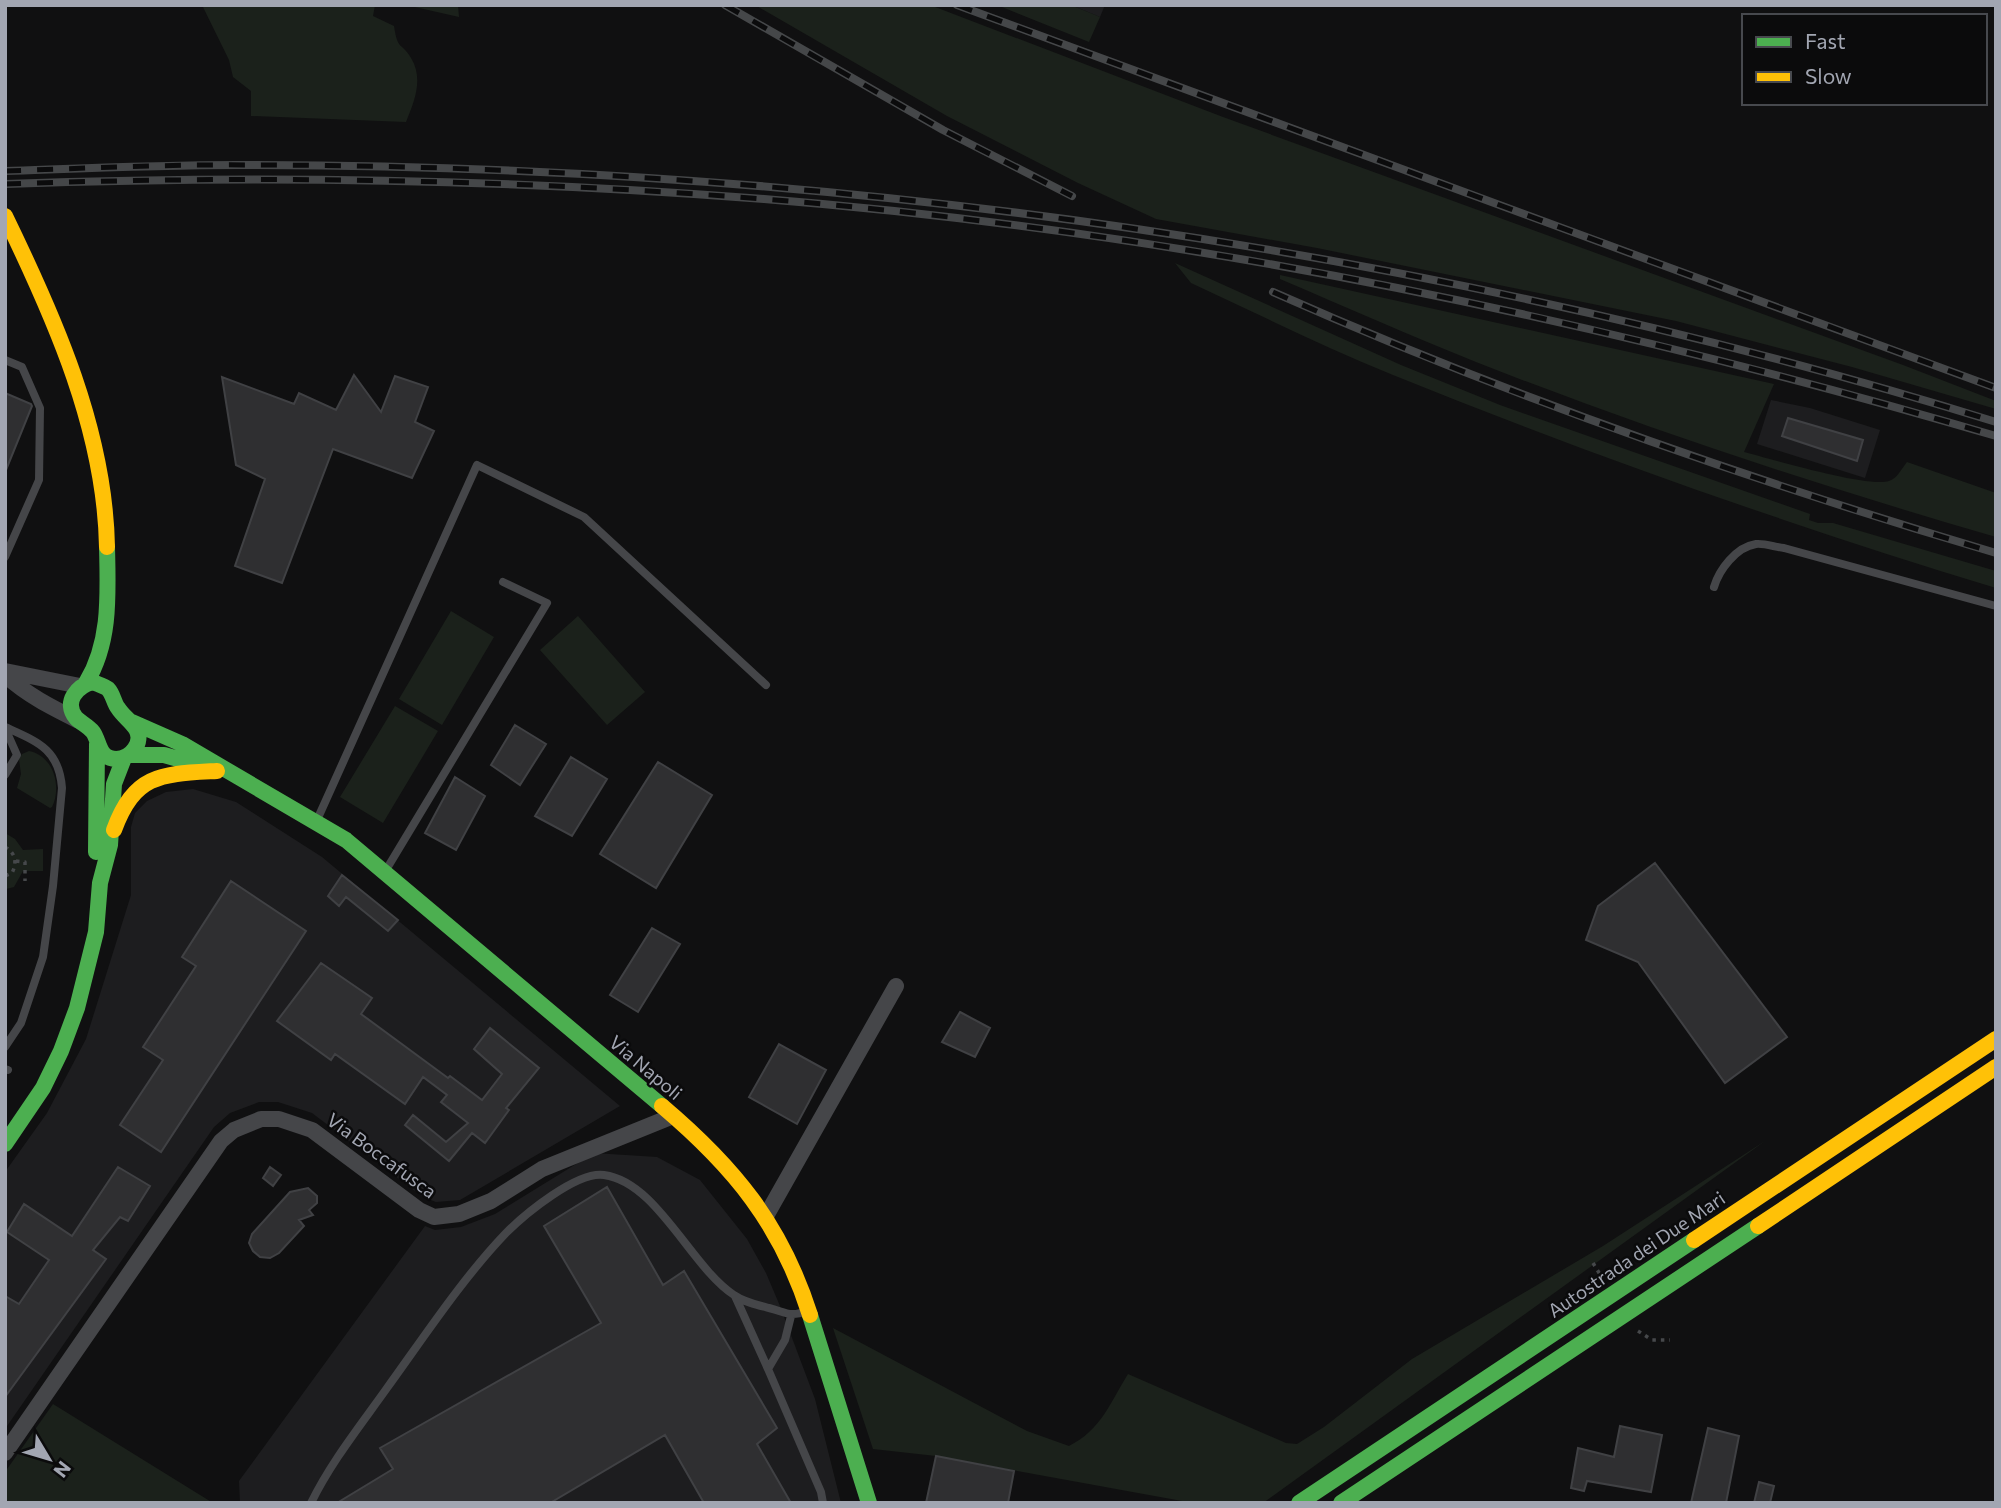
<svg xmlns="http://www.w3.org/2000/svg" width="2001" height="1508" font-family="Commissioner,sans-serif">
	<rect width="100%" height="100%" fill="#101011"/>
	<!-- built -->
	<path fill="#1d1d1f" d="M1071,5H1105L1100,17Z
		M1771,400L1810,408L1880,430L1865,478L1757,444Z
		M193,789L236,802L322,857L620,1106L460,1200L436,1202L423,1197L312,1113L278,1102H259L230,1113L214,1127L5,1429V1172L47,1113L86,1039L131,895V827L135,813L147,801L166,792Z
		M594,1153L657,1157L700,1180L747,1239L766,1273L780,1306L815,1399L841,1503H240L239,1481L425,1226L435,1230L461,1227L495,1214Z"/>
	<!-- green -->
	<path fill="#1b211b" d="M202,5H375L373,16L394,26C398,52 401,41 411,58C424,79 414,102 406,122L251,116V91L233,77L229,60Z
		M406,5H458L459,17Z
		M755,5H930L1223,117L1903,365L1996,401V409L1852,367L1676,321L1317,248L1156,219L1078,183L947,116Z
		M997,5H1071L1100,17L1089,42Z
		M1175,263L1401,365L1500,405L1810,514L1809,520L1818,523H1833L1996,571V588C1792,526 1591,455 1393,375C1324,347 1258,314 1191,283Z
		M1280,275L1774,384L1744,452C1771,459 1868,488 1889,481C1897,479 1902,468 1907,462L1996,493V537C1820,486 1646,429 1476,362C1411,336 1346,307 1280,279Z
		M451,611L494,637L442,725L399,699Z
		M578,616L645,692L607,725L540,650Z
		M395,706L438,731L383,823L340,797Z
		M29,751C54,756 62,787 52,807L50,808L17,788L21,774L19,759L22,754Z
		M5,833L15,839L23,850L43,849V871H23L14,887L6,889Z
		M1765,1141L1263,1503H1183L1182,1501L936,1456L873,1449L833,1328L1027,1431L1069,1446C1101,1430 1110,1403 1128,1374L1286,1443L1297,1444L1324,1427L1412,1359L1603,1246Z
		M53,1404L213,1503H5V1472Z"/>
	<!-- building -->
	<path fill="#2f2f31" stroke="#404144" stroke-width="2" d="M354,375L381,412L395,376L428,387L415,422L434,431L412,478L333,449L282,583L235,566L265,479L236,465L222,377L294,404L299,393L336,410Z
		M5,393L31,404L32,406L6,470Z
		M1788,418L1863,440L1857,461L1782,436Z
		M515,725L546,744L520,785L491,765Z
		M571,757L607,779L572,836L535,816Z
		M658,762L712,795L656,888L600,854Z
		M455,777L485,796L456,850L425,833Z
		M1655,863L1787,1037L1725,1083L1638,962L1586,940L1598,906Z
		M342,875L398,920L388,931L346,897L339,906L328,896Z
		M231,881L306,931L161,1152L120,1125L163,1060L143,1047L196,966L182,957Z
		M652,928L680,944L638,1012L610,995Z
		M321,963L372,998L361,1014L448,1078L450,1076L482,1100L502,1074L474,1049L490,1028L539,1068L506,1108L509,1110L485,1143L472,1133L449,1161L405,1125L413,1115L446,1142L468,1123L441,1102L447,1095L423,1077L405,1104L335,1054L331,1060L277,1021Z
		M960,1012L990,1028L975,1057L942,1042Z
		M779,1044L826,1070L797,1124L749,1097Z
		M118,1167L150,1186L128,1221L120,1217L93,1250L106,1259L5,1397V1296L19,1304L49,1260L7,1232L24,1204L72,1236Z
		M270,1167L281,1175L273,1186L263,1178Z
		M607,1187L663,1285L684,1271L777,1428L757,1444L791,1503H704L665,1435L550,1503H337L393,1469L380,1448L601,1323L544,1226Z
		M308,1188L317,1196V1203L309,1210L313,1215L299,1220L304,1226L279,1253L270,1258L260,1257L253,1251L249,1243L252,1234L290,1192Z
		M1620,1426L1662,1435L1651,1492L1587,1481L1584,1491L1571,1488L1578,1448L1614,1457Z
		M1708,1428L1739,1436L1726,1503H1691Z
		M936,1456L1014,1471L1008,1503H926Z
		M1759,1482L1774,1486L1770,1503H1754Z"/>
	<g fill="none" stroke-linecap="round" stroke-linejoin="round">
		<!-- path -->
		<path stroke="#46484b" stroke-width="3.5" stroke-dasharray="3.5 5" stroke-linecap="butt" d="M5,847C16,853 17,863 12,873L5,876
			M16,861L25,862V881
			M1593,1263L1601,1276
			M1638,1331L1652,1340H1670"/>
		<!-- lane -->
		<path stroke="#454649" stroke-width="8" d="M5,360L22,367L40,408L39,480L5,557
			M1714,587C1719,570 1736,547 1756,544C1764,543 1775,547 1784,548L1996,606
			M5,727C38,742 59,749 62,788L53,886L43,957L21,1023L5,1047
			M5,728L17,755L5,775
			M317,820L477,465L584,517L766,685
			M386,870L547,603L503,582
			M5,1069L8,1070
			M735,1296L768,1369
			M791,1316L785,1340L768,1369L821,1492L823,1503
			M311,1503C331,1462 360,1426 387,1388C424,1337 462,1279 506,1233C525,1214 577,1171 604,1175C657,1182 691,1267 734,1295C744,1302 757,1305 769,1308C788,1313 789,1317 808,1311"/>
		<!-- street -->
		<path stroke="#454649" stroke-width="16" d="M5,671L80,686
			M5,675C27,695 51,707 77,720
			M766,1216L896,986
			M5,1453L221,1141L234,1130L261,1119H279L312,1130L419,1210L434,1217L459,1214L491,1201L542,1169L673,1116"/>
		<!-- fast -->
		<path stroke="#4caf50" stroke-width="16" d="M93,682C97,684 104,686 108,689C113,694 114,703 118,708C123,716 131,721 136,729C144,742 131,759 116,759C98,758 100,742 93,732C88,726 81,723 76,718C63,702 77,686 93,682Z
			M86,683C111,642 108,594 107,547
			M132,722L182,744L346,840L662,1106
			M130,755H164L196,764
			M96,852L97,744
			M5,1144L43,1088L61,1051L77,1008L96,932L100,883L110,845L114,784L124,758
			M810,1315L869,1503
			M1299,1503L1694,1240
			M1341,1503L1758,1226"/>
		<!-- slow -->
		<path stroke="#ffc107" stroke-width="16" d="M5,216C55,319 105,431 107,547
			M114,830C135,773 162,774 217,771
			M662,1106C734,1167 781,1224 810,1315
			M1758,1226L1996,1067
			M1694,1240L1996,1039"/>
		<!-- rail casing -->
		<g stroke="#454749" stroke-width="8">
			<path id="rail" d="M725,5L943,130L1072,196
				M957,5L1996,388
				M5,171C90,168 174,164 258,165C842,166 1438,249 1996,422
				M5,184C259,175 511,179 764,199C1182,232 1594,318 1996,436
				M1273,292C1508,396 1749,480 1996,553"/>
		</g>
		<!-- rail -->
		<use href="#rail" stroke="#0b0b0c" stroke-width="5" stroke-dasharray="16" stroke-linecap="butt"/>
	</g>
	<g text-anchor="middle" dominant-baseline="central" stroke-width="5" stroke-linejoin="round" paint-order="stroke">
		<!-- street labels -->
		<g font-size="19" fill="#a2a6b2" stroke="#0b0b0c">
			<text transform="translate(646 1067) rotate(40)">Via Napoli</text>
			<text transform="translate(382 1155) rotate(36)">Via Boccafusca</text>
			<text transform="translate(1636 1254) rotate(-34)">Autostrada dei Due Mari</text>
		</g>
	</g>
	<!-- border -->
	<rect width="2001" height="1508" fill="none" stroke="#a2a6b2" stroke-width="14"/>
	<!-- legend -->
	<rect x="1742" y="14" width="245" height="91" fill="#0b0b0c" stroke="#47494e" stroke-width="2"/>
	<rect x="1756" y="37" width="35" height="10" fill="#4caf50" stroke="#47494e" stroke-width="2"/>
	<text x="1805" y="49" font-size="21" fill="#a2a6b2">Fast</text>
	<rect x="1756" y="72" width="35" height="10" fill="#ffc107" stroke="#47494e" stroke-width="2"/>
	<text x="1805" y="84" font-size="21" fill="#a2a6b2">Slow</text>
	<!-- north arrow -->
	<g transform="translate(49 1459) rotate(128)" stroke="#0b0b0c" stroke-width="5" paint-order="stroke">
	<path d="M0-5L12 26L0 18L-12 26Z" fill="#a2a6b2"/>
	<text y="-10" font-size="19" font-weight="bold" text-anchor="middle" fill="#a2a6b2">N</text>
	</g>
</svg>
